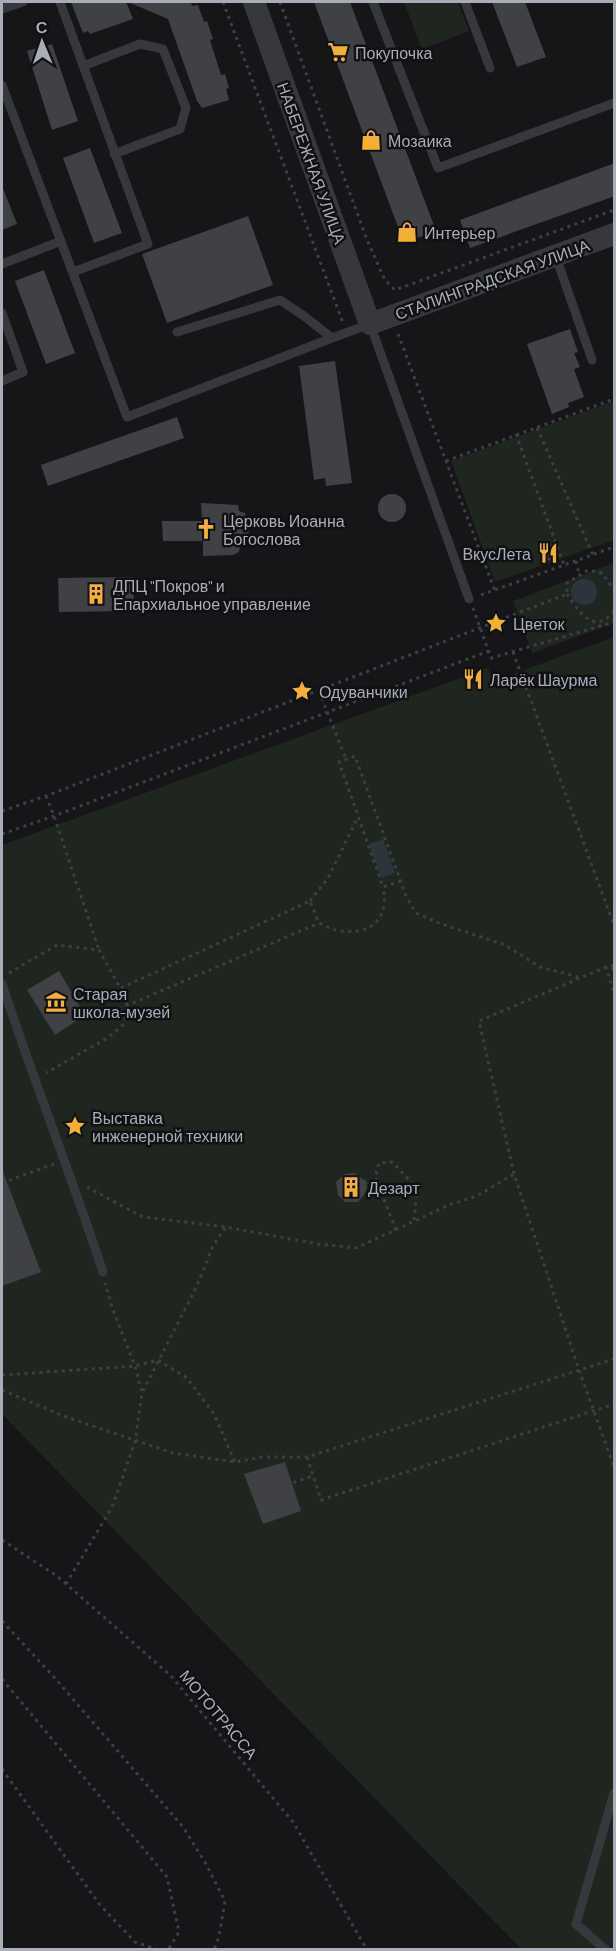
<svg xmlns="http://www.w3.org/2000/svg" width="616" height="1951" font-family="Barlow,sans-serif">
	<rect width="100%" height="100%" fill="#161618"/>
	<!-- green -->
	<path fill="#1e261f" d="M404,2H458L469,31L422,49Z
		M614,401V540L495,582L451,461Z
		M614,563V623L532,653L513,601Z
		M614,637V1949H521L2,1414V845L488,668L494,681Z"/>
	<!-- water -->
	<path fill="#2c353c" d="M571 592a13 13 0 1 1 26 0a13 13 0 1 1-26 0Z
		M383,839L395,873L381,878L369,844Z"/>
	<!-- building -->
	<path fill="#404145" d="M71,2H126L133,19L90,34L88,31L83,33Z
		M128,2H191L192,6L198,5L204,22L207,21L213,39L210,40L221,75L225,74L229,88L226,89L229,100L202,108L197,101L168,19Z
		M314,2H350L436,231L404,243Z
		M492,2H525L546,57L517,67Z
		M52,44L78,121L52,130L27,51Z
		M90,148L122,233L94,243L63,158Z
		M615,163V196L470,248L460,220Z
		M2,186L17,224L2,230Z
		M248,216L273,285L167,323L142,254Z
		M44,270L75,353L46,364L15,281Z
		M570,329L578,352L574,353L580,367L574,369L584,397L568,403L569,407L552,414L527,344Z
		M335,361L352,483L326,486L325,478L314,480L299,366Z
		M177,417L184,438L48,486L41,465Z
		M378 508a14 14 0 1 1 28 0a14 14 0 1 1-28 0Z
		M201,503L238,505L239,511L245,513L248,521L249,538L246,545L240,547L239,552L233,555L203,556V541H163L162,521H202Z
		M552,544L557,557L545,562L539,549Z
		M133,577L134,611L59,612L58,578Z
		M59,971L85,1015L55,1035L27,990Z
		M2,1169L41,1272L2,1286Z
		M354,1173L367,1182L366,1192L358,1202H345L338,1195L336,1182L345,1174Z
		M285,1462L301,1511L263,1524L244,1474Z"/>
	<g fill="none" stroke-linecap="round" stroke-linejoin="round">
		<!-- path -->
		<path stroke="#3d3f44" stroke-width="3" stroke-dasharray="3 4.5" stroke-linecap="butt" d="M223,2L343,323
			M280,2L367,240L385,280L395,290L614,210
			M398,334L495,591
			M537,428L593,555
			M516,434L564,565
			M446,461L614,399
			M576,561L579,574
			M567,594C579,612 594,636 614,611
			M481,595L614,547
			M473,608L491,658L614,622
			M513,652L614,925
			M319,691L346,759
			M46,796L54,816L99,950
			M2,811L46,796L567,594V583L588,570L602,573L614,590
			M2,834L54,816L489,651
			M401,881L383,887L339,762L355,756L406,896L416,913L436,922L505,945L540,967L579,977
			M310,901L328,878L358,817
			M614,965L606,967L614,993
			M614,969L606,967L479,1021L514,1174L579,1370L614,1467
			M9,973L57,945L99,950L127,1000L124,1024L109,1037L46,1073
			M121,988L310,901L319,923C324,925 331,929 336,930C369,937 390,920 383,887
			M126,1006L319,923
			M2,1183L54,1164
			M87,1187L143,1217L226,1227L318,1244L356,1248L449,1205L477,1196L514,1174
			M396,1230L375,1177L379,1163L392,1162L417,1188L414,1221
			M2,1257L5,1267L2,1269
			M2,1375L135,1366L158,1360L187,1378L214,1414L235,1462
			M2,1390L66,1417L173,1453L235,1462L263,1457H307L614,1359
			M143,1391L196,1288L213,1246L226,1227
			M307,1457L321,1500L614,1404
			M265,1492L313,1476
			M2,1540L57,1576L171,1676L293,1822L367,1950
			M66,1584L112,1507L135,1442L142,1393L135,1366L113,1310L105,1283
			M2,1621L54,1677L183,1827L206,1864L225,1901L219,1936L214,1950
			M2,1679L167,1877L179,1932L168,1950
			M2,1769L100,1905L135,1942L159,1950"/>
		<!-- service -->
		<path stroke="#37383d" stroke-width="9" d="M60,2L148,244L73,272
			M373,2L438,168L614,103
			M465,2L490,68
			M2,9L23,2
			M83,66L140,44L163,49L186,108L180,129L114,154
			M2,85L127,417L332,338
			M556,257L592,360
			M2,264L61,241
			M2,313L23,372L2,381
			M177,332L280,300L304,316L332,338L370,324L469,599
			M2,984C34,1081 71,1175 103,1272
			M606,1950L576,1924L614,1793"/>
		<!-- tertiary -->
		<path stroke="#37383d" stroke-width="22" d="M254,2L370,324L614,234"/>
	</g>
	<!-- icons -->
	<defs>
		<g id="supermarket-bare" transform="scale(1.62)"><path d="M-6-5.5h2.5l.6 2H6L4.5 2H-2.5L-4.4-4H-6ZM-1.5 3.2a1.3 1.3 0 1 0 .1 0ZM3 3.2a1.3 1.3 0 1 0 .1 0Z" fill="#f2b134" stroke="#111113" stroke-width="2.5" paint-order="stroke"/></g>
		<g id="shop-bare" transform="scale(1.62)"><path d="M-5-2.5h2.3a2.7 3.5 0 0 1 5.4 0H5L5.5 6h-11ZM-1.5-2.5h3a1.5 2.3 0 0 0-3 0Z" fill="#f2b134" stroke="#111113" stroke-width="2.5" paint-order="stroke"/></g>
		<g id="church-bare" transform="scale(1.62)"><path d="M-1.2-6h2.4v3.5h3.3v2.4h-3.3V6h-2.4V-.1h-3.3v-2.4h3.3Z" fill="#f2b134" stroke="#111113" stroke-width="2.5" paint-order="stroke"/></g>
		<g id="restaurant-bare" transform="scale(1.62)"><path d="M-5-6h1v4h1v-4h1v4h1v-4h1v5L-1.5 .5V6h-2V.5L-5-1ZM5-6V6H3V1.5H1.5Q1.5-4 5-6Z" fill="#f2b134" stroke="#111113" stroke-width="2.5" paint-order="stroke"/></g>
		<g id="building-bare" transform="scale(1.62)"><path d="M-4-6H4V6H1V3H-1V6H-4ZM-2.5-4.3h1.7v1.8h-1.7ZM.8-4.3h1.7v1.8H.8ZM-2.5-1h1.7V.8h-1.7ZM.8-1h1.7V.8H.8Z" fill="#f2b134" stroke="#111113" stroke-width="2.5" paint-order="stroke"/></g>
		<g id="sight-bare" transform="scale(1.62)"><path d="M0-6L1.8-2.2L6-1.7L2.9 1.2L3.7 5.4L0 3.3L-3.7 5.4L-2.9 1.2L-6-1.7L-1.8-2.2Z" fill="#f2b134" stroke="#111113" stroke-width="2.5" paint-order="stroke"/></g>
		<g id="museum-bare" transform="scale(1.62)"><path d="M0-6L6-3V-2H-6V-3ZM-5-1h2V3h-2ZM-1-1h2V3h-2ZM3-1h2V3H3ZM-6 4H6V6H-6Z" fill="#f2b134" stroke="#111113" stroke-width="2.5" paint-order="stroke"/></g>
	</defs>
	<g fill-rule="evenodd">
		<use href="#supermarket-bare" x="338" y="52"/>
		<use href="#shop-bare" x="371" y="140"/>
		<use href="#shop-bare" x="407" y="232"/>
		<use href="#church-bare" x="206" y="529"/>
		<use href="#restaurant-bare" x="548" y="553"/>
		<use href="#building-bare" x="96" y="594"/>
		<use href="#sight-bare" x="496" y="623"/>
		<use href="#restaurant-bare" x="473" y="679"/>
		<use href="#sight-bare" x="302" y="691"/>
		<use href="#museum-bare" x="56" y="1002"/>
		<use href="#sight-bare" x="75" y="1126"/>
		<use href="#building-bare" x="351" y="1187"/>
	</g>
	<g text-anchor="middle" dominant-baseline="central" stroke-width="5" stroke-linejoin="round" paint-order="stroke">
		<!-- poi labels -->
		<g font-size="16" fill="#a8adb8" stroke="#111113" text-anchor="start">
			<text x="355" y="52">Покупочка</text>
			<text x="388" y="140">Мозаика</text>
			<text x="424" y="232">Интерьер</text>
			<text x="223" y="520">Церковь Иоанна<tspan x="223" dy="18">Богослова</tspan></text>
			<text x="531" y="553" text-anchor="end">ВкусЛета</text>
			<text x="113" y="585">ДПЦ "Покров" и<tspan x="113" dy="18">Епархиальное управление</tspan></text>
			<text x="513" y="623">Цветок</text>
			<text x="490" y="679">Ларёк Шаурма</text>
			<text x="319" y="691">Одуванчики</text>
			<text x="73" y="993">Старая<tspan x="73" dy="18">школа-музей</tspan></text>
			<text x="92" y="1117">Выставка<tspan x="92" dy="18">инженерной техники</tspan></text>
			<text x="368" y="1187">Дезарт</text>
		</g>
		<!-- street labels -->
		<g font-size="16" fill="#a8adb8" stroke="#111113">
			<text transform="translate(312 163) rotate(70)">НАБЕРЕЖНАЯ УЛИЦА</text>
			<text transform="translate(492 279) rotate(-20)">СТАЛИНГРАДСКАЯ УЛИЦА</text>
			<text transform="translate(219 1714) rotate(50)">МОТОТРАССА</text>
		</g>
	</g>
	<!-- border -->
	<rect width="616" height="1951" fill="none" stroke="#a8adb8" stroke-width="6"/>
	<!-- north arrow -->
	<g transform="translate(42 42) rotate(358)" stroke="#111113" stroke-width="4.5" paint-order="stroke">
	<path d="M0-4.5L10 22L0 15L-10 22Z" fill="#a8adb8"/>
	<text y="-9" font-size="16" font-weight="bold" text-anchor="middle" fill="#a8adb8">С</text>
	</g>
</svg>
